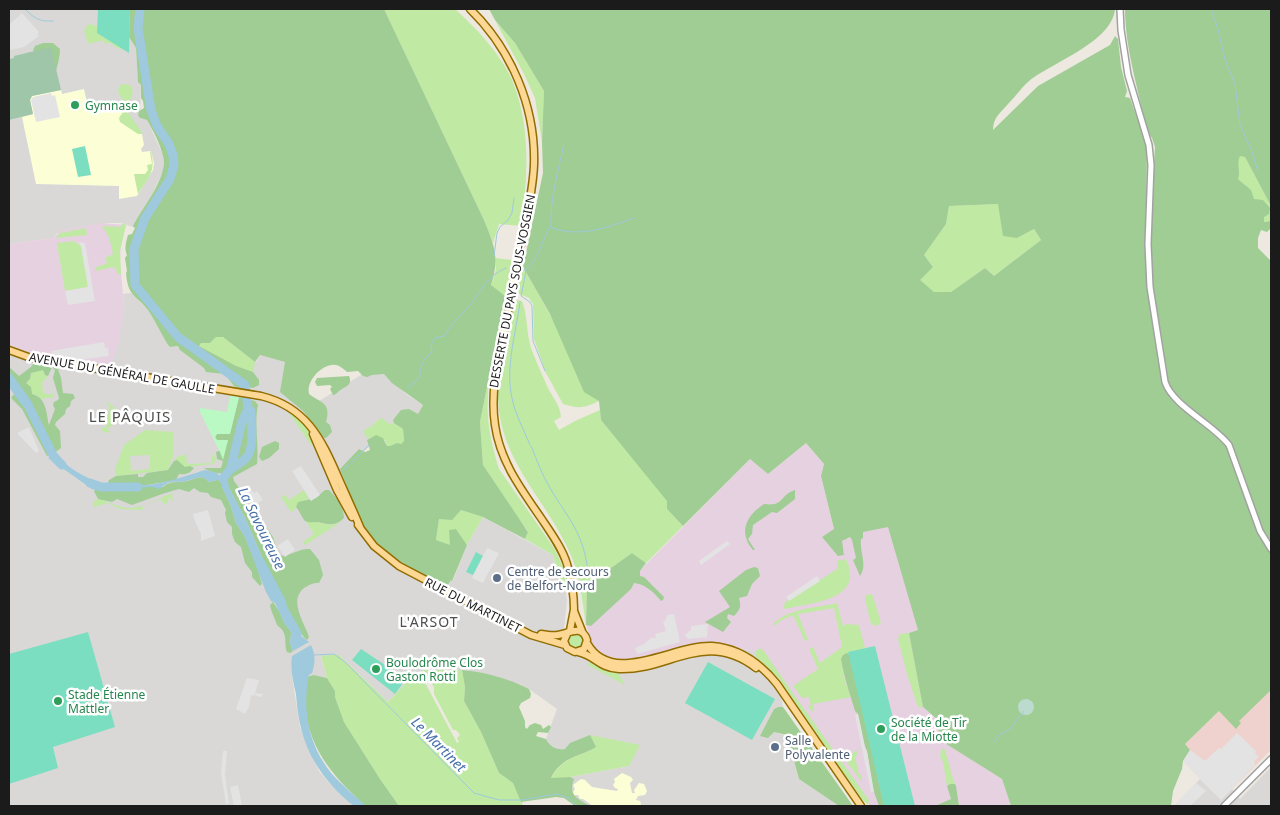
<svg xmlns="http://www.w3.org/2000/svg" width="1280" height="815" font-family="'Noto Sans',sans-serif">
	<rect width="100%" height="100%" fill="#ede9e0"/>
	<!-- residential -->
	<path fill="#d9d8d7" d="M9,9H130L129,37L136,48L138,81L141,85L140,118L147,120L164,157L163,172L135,228L122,223H108L57,233L53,238L9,244Z
		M131,293L149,311L168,345L170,347L179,346L256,362L260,355L285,362L303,411L377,365L406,394L423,405L418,414L401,423L340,469L451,580H453L467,545L483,517L553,555L558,577L565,585L567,601L564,628L568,637L635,661L686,646L703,643L720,644L758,652L776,672L783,707H778L774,709L761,736L774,732L787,736L799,779L839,806H580L568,794L570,777L629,766L566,749H558L549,746L546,739L557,709L529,689L522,685L493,676L467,671L423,670L421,675L405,684L388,702L339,655H330L321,657L327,678L314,675L292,677L300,727L319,771L329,783L355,806H9V343L29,356L109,366L124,307L123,294Z
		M1271,767V806H1174L1200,779L1221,800L1232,789L1240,799Z"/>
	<!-- commercial -->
	<path fill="#efd2ce" d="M1271,661V750L1221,800L1183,761L1185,744Z"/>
	<!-- industrial -->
	<path fill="#e6d1e0" d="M100,223L126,225L121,240L120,261L124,307L119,341L112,363L107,366L29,356L15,349L9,343V244L53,238L60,231Z
		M806,443L824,464L821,476L834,530L822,537L844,555L841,541L862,532L888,526L919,631L909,633L923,707L937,719L941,740L1002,779L1011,806H870L776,672L758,652L720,644L703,643L686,646L635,661H614L601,654L593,646L586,625L750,459L768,474Z"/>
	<!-- education -->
	<path fill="#fcffd6" d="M84,89L89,112L117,104L122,107L123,112L142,134L144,145L141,149L142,152L151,151L154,163L153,170L137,196L119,199V186L36,184L22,117L33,114L30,100L32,96L61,90L62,94Z
		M622,773L631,777L633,780L630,783L632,793H635L634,790L639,783L644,784L647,791L645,795L638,796L636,800L640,801L641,804L640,806H593L583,799H580L578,795H574L573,792L575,789L573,785L581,779L585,780L592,787L617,791L618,789L615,788L613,785L615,782L614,779Z"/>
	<!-- grass -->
	<path fill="#c0e9a3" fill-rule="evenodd" d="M384,9H455C476,28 500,53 512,80C531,125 528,179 521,226L499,224L493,243L484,220Z
		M495,20L515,43L544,91L542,142L535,98L524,74Z
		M88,24L97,26V33L127,51L115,47L111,43L105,44L104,40L88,44L84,31Z
		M124,84L130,85C134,91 133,96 129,102L122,99L118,92L119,86Z
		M122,107L127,111L143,134H138L120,122L119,118L123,112Z
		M151,151C156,172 149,177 138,194L134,174H145L148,170L147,165L152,164L150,152Z
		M1240,155L1245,157L1271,206V221L1263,222L1264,216L1244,184L1238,179L1237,160Z
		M998,204L1017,238L1034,229L1041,240L994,276L985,268L951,292H934L919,280L933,267L924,255L946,224L949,206Z
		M122,223L126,225L120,251L121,274H117L116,269L113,267L95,271V268L107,263L105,258L113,254L109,237L102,226L121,227Z
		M86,228L87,235L56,238L60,233Z
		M74,241L81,246L88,287L65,291L57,243Z
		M495,258L513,260L505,296L491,286L496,270Z
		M523,267L599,401C584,408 579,409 563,404L546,373L534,339L533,304L529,298L517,293Z
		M515,300L522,301C528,316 526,332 531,348C536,361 542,375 548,388C553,398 560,405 561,417L554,421L559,430L575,421L600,410L601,420L668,501L667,509L683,526L646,563L632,553L587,585L586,625C582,600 580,573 569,551C544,496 498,460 498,393C499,364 510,329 515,300Z
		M216,337H223L255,362L253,372L236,366L199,346L201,343H210Z
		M493,355C491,369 488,384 488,398C486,422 492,446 499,469L554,548L566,573L565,585L558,577L553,555L525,539L528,531L508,504L483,465L480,422Z
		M39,370H43L45,375L48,376L42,383L43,392L48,395L54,393V397L41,399L38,396L32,394L26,383L30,379L31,373Z
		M108,402L115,408L112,411L122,416L124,413L127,414L128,416L126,419L124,417L107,429L110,431L108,433L102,431V428H106L110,405L106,404Z
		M286,409C300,414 311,432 316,445H311Z
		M381,418L390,424L394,423L403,429L404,442L401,444H394L390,447L387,446L385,440L370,437L368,439L363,431L369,427H373L372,425Z
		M145,430L173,432V457L168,470L116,476L115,469L124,445ZM150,455V469L131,471L130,456Z
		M186,454L187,464L212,463V454L216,458V462L212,464L185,467L177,460L174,461L177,457Z
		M304,490L309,499L302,501L296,506L297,508L291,512L281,497L285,495L289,500Z
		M178,492L172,494L173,501H172L171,498L168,499V503L164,504L161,499L142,506L143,510L120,509L108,503L94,507L93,502L98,499C108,501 118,508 129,508C145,508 162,495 178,492Z
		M461,510L483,517L467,545L456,529L450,546L436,540L439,519Z
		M305,520L332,525L341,522L305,545L303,542L314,534Z
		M845,559C849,563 849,568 850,573C853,601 805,604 785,609L783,607L786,601L790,600L837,569V561Z
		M871,594L873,596L881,623L876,626L871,624L865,599L866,595Z
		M837,603L843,626L847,624L859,625L865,648L843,655L841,659L845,681L851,697L813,704L814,710L812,712L808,706L811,705L809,697L802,698L793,686L818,669L809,649L813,647L820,663L842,647L834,608L798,614L808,640L805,641L793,615L780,621L775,625H772C788,608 816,608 837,603Z
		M568 641a8 8 0 1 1 16 0a8 8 0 1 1-16 0Z
		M909,633L923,707H918L907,674L898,639L900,634Z
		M760,648L764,651L790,689L869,800L868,805L861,798L779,679L757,658L755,652Z
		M330,655H339L388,702L405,684L421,675L457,743L459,742L457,738L460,735L456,730H453L434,694V687L423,670H462L465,687L464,701L481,732L499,773L513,783L520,796L523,806H399L380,779L344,722L335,697V691L327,678L321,656Z
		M590,659L618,673L625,685L588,665Z
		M590,735L640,745L629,766L570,777L551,779C561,757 578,758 596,747Z
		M944,748C949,760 950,772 955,784H950L947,786L943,762L940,756L941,750Z
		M857,750L858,755L855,756L859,775H862V782L842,756L851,755Z"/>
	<!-- forest -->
	<path fill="#9fcd93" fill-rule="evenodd" d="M130,9H384L484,220C494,245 500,258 491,285L505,296L480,422L483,465L528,532L525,539L483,517L461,510L452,520L439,519L436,540L450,545L449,530L456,529L467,545L452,581L451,580L447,586C416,571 383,556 364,526C355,511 347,486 340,469L359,449L365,452L370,450L367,440L376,435L383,438L387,446H390L397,443L401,444L404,441L403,429L394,423L393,420L401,410L409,409L418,414L423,405L392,383L384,374L372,375L367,377L363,376L358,371L347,372C342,368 338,364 332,365C320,366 306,382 309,394C323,404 331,403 326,422L330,425L332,432L326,438H324L303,411L280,392L285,362L260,355L255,362L223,337H216L210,343H201L199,346L236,366L253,372L259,380V385L253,388L248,387L245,381L239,377L237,381L242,387V389L234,386L225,374L206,372L204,368L180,350L178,346L170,347L168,345C162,335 156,323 150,313C138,295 128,299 126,273L127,271L125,258L127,255C124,249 126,242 128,235L132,234L135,228L133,226C142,208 169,176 163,156C160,143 153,131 147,120L140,118L138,115L139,111L144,108L143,101L141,98V85L138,82L136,48L129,37Z
		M489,9H1115C1112,42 1053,62 1029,81C1021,88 1015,97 1008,104C1000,113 993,118 993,130L1038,86L1110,45L1115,36L1118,39L1121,67L1127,91L1125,97L1130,98L1147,146L1146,224L1150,225L1155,147L1152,138L1147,131C1139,92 1125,48 1125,9H1271V206L1245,157L1240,156C1236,164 1241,171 1238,179L1251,190L1254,199L1263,200L1270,208L1269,214L1264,217V222L1271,221V228L1267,232L1261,230L1258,238V248L1271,261V548L1263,543L1271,552V690L1239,721L1241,723L1236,729L1219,711L1185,744L1190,750L1183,761L1182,769L1173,791L1171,806H1011L1002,779L940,740L937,719L923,707L909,633L918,630L888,527L863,532V538L861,539C859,551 868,565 860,576L853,560L856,558L852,540L850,537L842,541L844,555L838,556L822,537L834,529L821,476L824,464L806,443L768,474L750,459L683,526L667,509V501L601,420L599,401L584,392L550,314L523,267L543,173L542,142L544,91L515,43L495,20ZM998,204L1003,236L1017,238L1034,229L1041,240L994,276L985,268L951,292H934L920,280L933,267L924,255L946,224L949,206Z
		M43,43H53L60,49C60,56 58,64 56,71L33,50L35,46Z
		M34,363L57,366L61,378L63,393L73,394L75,398L71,401L70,406L66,409L65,414L56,422L55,425L60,431L61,448L54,453L53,447L48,446L52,454L47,456L22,409L11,398L14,394C22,404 29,413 35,425C33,412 33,407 20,399C20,391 14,378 9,372V367L19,376L31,367ZM52,367L55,370L53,378L59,398L58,400L54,402L53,405L55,409L49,425C46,413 47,398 32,394L31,387L26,383L30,379L31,373L43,370L45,375L48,376Z
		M349,376C353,386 345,386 339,391C337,393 335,395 333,395L330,389L332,387L330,385L317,386L315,382L317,378Z
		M239,397L255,401L258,405C254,425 259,444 257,464L233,477L234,481L239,488L246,505L252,511L251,516L266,527L273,537L279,556C291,556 300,548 310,549L319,560L323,575L319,583C312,583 309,585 304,588C288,601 305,624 309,637L307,640C301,637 285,603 281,594L272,593L264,576L266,566L246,520L229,488L224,472V474C218,473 208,472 204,468H221L223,461L217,459L216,452L224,449L228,441L217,440L215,437L217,434L230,433Z
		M275,441L279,443V449L269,458L262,461L259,457L262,447Z
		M177,460L185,467L190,466L194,468C190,473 187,475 179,474L176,480L147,485H127L163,487C170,480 179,483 187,481C195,479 202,473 209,482L217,480L222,481V487L230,504L236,523L244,535L255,560L262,584L260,586L252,577V572L245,563L241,547L235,542L232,534V527L227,522L225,513L226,510L221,500L211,497L208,493L200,492L194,488L189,492L179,489L162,494L132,505L117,499L112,502L98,499L94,491L101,484L107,485L109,480L116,476L138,474V477H143L147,473L168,470L174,461Z
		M325,490H329C336,497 344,508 344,518C335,527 328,524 318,522C314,522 309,523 305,521C302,518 299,510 296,507L298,502L316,498Z
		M795,490V499L777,513L772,512L753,525L752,534L748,539L755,550H753C738,532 746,516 764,504C785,507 779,495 795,490Z
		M632,553L646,563L640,571V576L644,577L664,597L663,600L661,601C655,593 645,584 634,583L631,589L591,626L586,625L587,585Z
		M754,567L758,568L760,576L752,584L747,596L739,598C741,607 741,608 734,616L728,614L727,618L731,622L723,632L705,622L730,607L719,591L746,570Z
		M273,602L279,611L285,624L291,632L290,644L293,651L290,653L287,652C284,645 287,638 283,631C282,629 279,627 277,625C275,618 271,612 270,605Z
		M847,653L851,656L878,774V781L886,803L884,806H879L873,789L867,752L865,747L858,714L855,711C850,694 844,677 841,659L843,655Z
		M462,670C485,672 510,679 529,689L531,694L530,698L521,703L519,707L525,721V727L527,729L530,725L535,723L541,725L543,729L549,725L551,727L548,733L538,732L536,736L546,739C550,747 556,750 565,749L570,743L590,735L596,747C579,757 561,757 551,778L570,777L574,779C568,796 577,798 590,806H575L564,798L556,797L521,802L513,783L499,773L481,732L464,701L465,687Z
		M314,675L327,678L335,691V697L344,722L380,779L399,806H365C338,780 316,759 307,720C304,707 306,694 304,681L309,676Z
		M778,707H783L853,806H839L799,779L787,735L774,732L768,738L760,736L774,709Z
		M950,784H955L956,786L959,806H935L951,799L947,786Z"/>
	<!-- wetland -->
	<path fill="#bcdbcf" d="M1018 707a8 8 0 1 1 16 0a8 8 0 1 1-16 0Z"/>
	<!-- cemetery -->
	<path fill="#a0c6a9" d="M51,47L61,90L32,96L30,100L33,114L9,120V59L14,58V56Z"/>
	<!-- park -->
	<path fill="#baf9c4" d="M230,396L239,397L230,434H217L215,437L217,440H228L223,460L220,452L200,412V408L227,412Z"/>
	<!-- pitch -->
	<path fill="#7bdec0" d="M98,9H130L129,53L97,33Z
		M85,146L91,175L78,177L72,149Z
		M476,552L483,556L473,575L466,572Z
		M88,632L115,727L53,747L58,768L9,784V654Z
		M875,646L915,806H884L848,652Z
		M361,649L406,679L395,694L352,660Z
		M708,662L775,699L752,740L685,703Z"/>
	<!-- parking -->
	<path fill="#e3e3e3" d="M22,13L39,32L37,34L39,36L24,47L11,50L9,46V25Z
		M51,93L52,96L55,95L60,117L36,122L31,100L33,97Z
		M78,242L85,243L95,301L68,305L65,291L88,287L81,246Z
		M104,342L105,348H108L109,356L71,361L70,357H52L51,351Z
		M29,427L39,451L36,453L17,433Z
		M301,466L320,495L311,501L292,471Z
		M250,488L254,493L257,491L263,500L253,506L244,492Z
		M208,510L215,536L201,541V534L194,519L193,514Z
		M288,539L295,550L285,557L277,546Z
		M727,541L730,544L701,565L699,561Z
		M487,548L499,553L483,583L472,578Z
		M817,576L820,581L789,601L786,597Z
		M674,614L680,642L637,654L635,648L644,644L651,638H656L655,634L666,631L663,622L666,620L667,615Z
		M708,624L707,637L688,639L685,635L691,630V626Z
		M247,678L259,680L255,693L263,694L261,697L256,696L255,693L254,696L251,695L249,707L245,714L236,709Z
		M858,714L865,747L867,751L874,792H871L855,715Z
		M1237,733L1256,751L1255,753L1259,757L1254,761L1255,765L1221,800L1183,761L1190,750L1205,761L1219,748L1221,749Z
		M223,751H227L225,775L229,803L226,804L221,773Z
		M1196,783L1206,791L1190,806H1174Z
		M238,785L242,806H234L230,787Z"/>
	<!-- water -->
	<path fill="#9fc9dc" d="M9,372C14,378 20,392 20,399C29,405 35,413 39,423L35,426L25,407L20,403L9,387Z
		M58,454C66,469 87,477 101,484L97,490L92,489L48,458Z
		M205,470L217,473L220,476L223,474L224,471L227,473L229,488L246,520L266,566L264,576L272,593L281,594C287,608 295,620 302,633L301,636L309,642L293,651L290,644L291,632L285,624L275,603L271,601L266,592L244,535L236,523L230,504L222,487V481L217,480L209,482C202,473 195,479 186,481C180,483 172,480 166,484C163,485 162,488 159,489L153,487L126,488L127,485L130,483C145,491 189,475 205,470Z
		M311,645C316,655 315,663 312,673L309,675C302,710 308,745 332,774C342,785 355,796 366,806H354C329,787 308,759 301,728C298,717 297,705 296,694C293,681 290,669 292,656Z"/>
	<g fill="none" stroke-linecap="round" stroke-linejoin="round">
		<!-- stream -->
		<path stroke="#9fc9dc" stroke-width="1" d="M25,9C34,18 39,22 53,21
			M1211,9L1218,29L1225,60L1235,84L1240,125L1251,149L1258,171
			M551,227C576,239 609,227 634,218
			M494,256L497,233L500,227L508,220L512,213L514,198
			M524,270C538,265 542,237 551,226C550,198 558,172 564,144
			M526,271L521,296L530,302L532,306L533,341L545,371
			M520,302C516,333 505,368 512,398C515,414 524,430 530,445
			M407,388L415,382L420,376V370L424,360L432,351L431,345L435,338L444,336C451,324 461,315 470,305C482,290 487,276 506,268
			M531,446C537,460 542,475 550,488C569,520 584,533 588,573
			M351,463L370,444
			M343,470L349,465
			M314,655L334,654L346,663L474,793L499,800H522L557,794L569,798L577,806
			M994,742L999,735L1010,729L1024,711"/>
		<!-- river -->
		<path stroke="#9fc9dc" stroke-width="9" d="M140,9L138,28L151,110L157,126L169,144L173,155L174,165L170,179L145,218L134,249L135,285L178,337L245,385L248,409L251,411C251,423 255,449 246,458C237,467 230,466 223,479
			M9,378L27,403L54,457L62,465
			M231,467L242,422L248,409
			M90,483L101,487H138
			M260,562L282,603"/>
		<!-- minor casing -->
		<g stroke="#a2a2a2" stroke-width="8">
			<path id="minor" d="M1120,9L1121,30L1128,75L1149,145L1151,165L1148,244L1150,287L1165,382C1173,406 1213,424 1229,445L1260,531L1271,549
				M1224,806L1271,759"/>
		</g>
		<!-- major casing -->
		<g stroke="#916d00" stroke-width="9">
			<path id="major" d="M470,9C511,49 536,107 534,165C533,190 527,215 522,239C516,269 511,298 505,328C498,360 490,392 495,425C500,461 521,489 541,518C551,533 562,548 567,564C571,578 574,594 574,609C573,616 571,624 570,631
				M9,350L31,358L261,396C306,407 321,438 338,477C345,493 353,510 360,527
				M313,434L337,490L352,517
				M358,525L374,546L399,566L531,635L565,645
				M574,611L582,631
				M541,634C547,635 553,636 558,635C570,633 582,624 587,640L584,649L575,652L567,648L564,641L568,632
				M587,643C612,688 674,644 712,646C740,648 760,663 777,684L861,806
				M578,652C595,655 598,668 619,669C669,671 705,629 756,668"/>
		</g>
		<!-- minor -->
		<use href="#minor" stroke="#fff" stroke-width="5"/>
		<!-- major -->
		<use href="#major" stroke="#fdd895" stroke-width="6"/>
	</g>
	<!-- markers -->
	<g fill="#2e9e5b" stroke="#fff" stroke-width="2">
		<circle cx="75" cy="105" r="5"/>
		<circle cx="376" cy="669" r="5"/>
		<circle cx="58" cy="701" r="5"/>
		<circle cx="881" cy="729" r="5"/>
	</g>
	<g fill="#5c6f8a" stroke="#fff" stroke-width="2">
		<circle cx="497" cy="578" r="5"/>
		<circle cx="775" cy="747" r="5"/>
	</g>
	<g text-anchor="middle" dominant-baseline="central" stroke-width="5" stroke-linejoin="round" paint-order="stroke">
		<!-- leisure labels -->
		<g font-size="12" fill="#27864d" stroke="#fff" text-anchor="start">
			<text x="85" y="105">Gymnase</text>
			<text x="386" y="662">Boulodrôme Clos<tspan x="386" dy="14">Gaston Rotti</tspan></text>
			<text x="68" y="694">Stade Étienne<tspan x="68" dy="14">Mattler</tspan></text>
			<text x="891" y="722">Société de Tir<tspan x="891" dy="14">de la Miotte</tspan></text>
		</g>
		<!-- street labels -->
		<g font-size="12" fill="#1b1b1b" stroke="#fff">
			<text transform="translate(512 291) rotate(-79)">DESSERTE DU PAYS SOUS-VOSGIEN</text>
			<text transform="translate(122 373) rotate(10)">AVENUE DU GÉNÉRAL DE GAULLE</text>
			<text transform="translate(473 605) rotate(27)">RUE DU MARTINET</text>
		</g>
		<!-- service labels -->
		<g font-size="12" fill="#4e5e75" stroke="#fff" text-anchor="start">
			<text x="507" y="571">Centre de secours<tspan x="507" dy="14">de Belfort-Nord</tspan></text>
			<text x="785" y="740">Salle<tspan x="785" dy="14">Polyvalente</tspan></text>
		</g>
		<!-- water labels -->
		<g font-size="14" font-style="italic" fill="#4770aa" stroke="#fff">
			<text transform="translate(262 528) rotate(64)">La Savoureuse</text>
			<text transform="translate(439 744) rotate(45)">Le Martinet</text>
		</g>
		<!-- neighbourhood labels -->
		<g font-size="14" letter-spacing="1" fill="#4e4e4e" stroke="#fff">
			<text x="429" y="621">L'ARSOT</text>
		</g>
		<!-- quarter labels -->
		<g font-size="15" letter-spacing="1" fill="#4e4e4e" stroke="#fff">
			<text x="130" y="416">LE PÂQUIS</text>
		</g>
	</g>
	<!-- border -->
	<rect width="1280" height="815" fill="none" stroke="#1b1b1b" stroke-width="20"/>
</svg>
